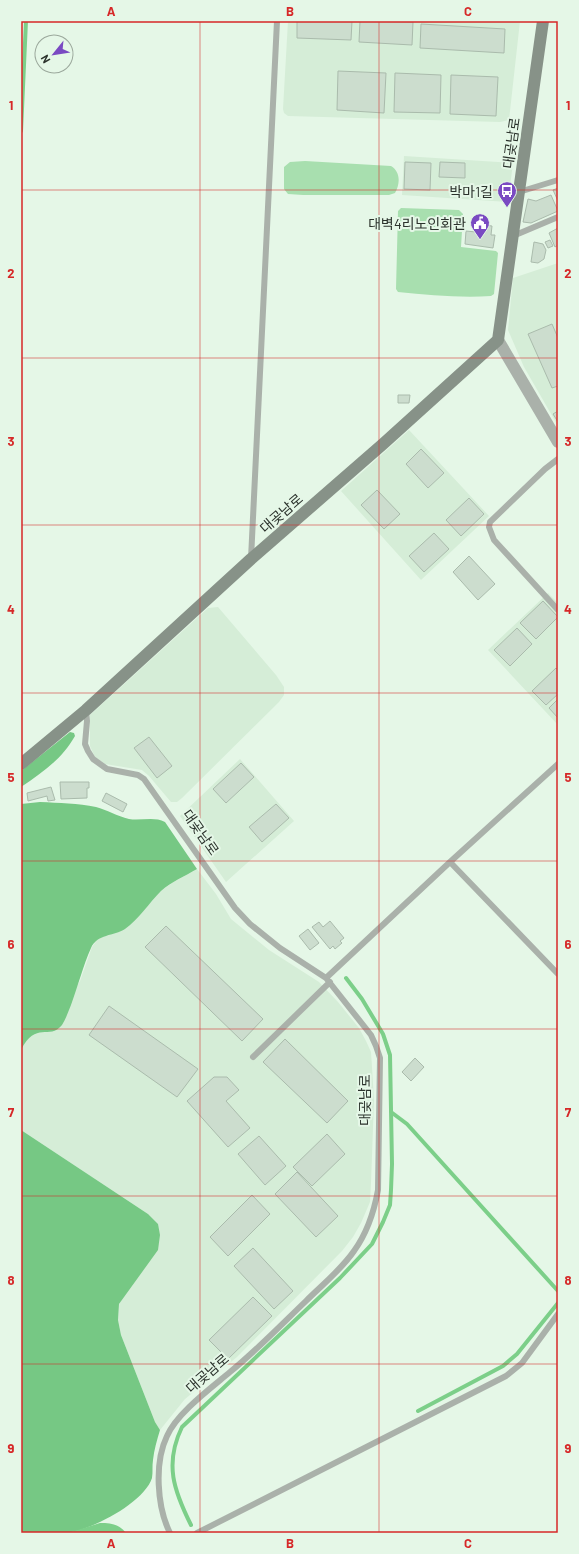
<svg xmlns="http://www.w3.org/2000/svg" width="579" height="1554" font-family="Barlow,'Noto Sans KR',sans-serif">
	<rect width="100%" height="100%" fill="#e5f7e7"/>
	<!-- built -->
	<path fill="#d5edd7" d="M288,21H520L509,120L500,122L288,116L284,113L283,109Z
		M404,156L513,163L508,202L402,195Z
		M558,263V426L524,367L508,330L513,278Z
		M409,430L489,516L421,580L341,491Z
		M548,593L558,603V725L488,650Z
		M218,607L276,675L284,687V695L279,702L182,798L177,802H171L149,776L142,770L105,764L95,757L90,746V715L208,608Z
		M240,759L294,821L226,882L180,816Z
		M197,869L216,894L231,919L269,950L319,982L338,1002L359,1028L366,1041L371,1052L372,1067L374,1100L371,1183L370,1202L361,1223L353,1237L342,1251L237,1357L185,1399L160,1430L155,1422L121,1335L118,1320L119,1304L130,1287L148,1214L21,1130V1050L25,1042L31,1035L39,1031L47,1032L80,981L92,947L97,940L133,921L162,890L172,883Z"/>
	<!-- green -->
	<path fill="#a8dfaf" d="M305,161L391,166C401,172 400,184 395,193L389,195H303L288,194L284,189V167L290,162Z
		M401,208L459,210L463,214L461,247L496,251L498,253L494,294L491,296C460,298 429,295 398,292L396,289L398,211Z"/>
	<!-- forest -->
	<path fill="#76c884" d="M70,732L74,733L75,736C62,759 43,772 21,787V771Z
		M40,802C59,803 78,803 96,807C107,810 117,816 129,819C141,821 154,816 165,822L197,869C185,876 171,882 161,891C149,903 139,919 125,929C114,936 97,934 91,948C83,966 78,986 71,1005C68,1012 66,1019 62,1025C49,1041 36,1020 21,1050V804Z
		M21,1130L148,1214L158,1224L160,1235L158,1250L119,1304L118,1320L121,1335L155,1422L160,1430C157,1440 154,1450 153,1460C152,1466 153,1472 152,1478C144,1503 91,1530 67,1533C52,1535 36,1533 21,1533Z"/>
	<!-- water -->
	<path fill="#7ccf89" d="M100,1523C111,1523 119,1524 126,1533H68Z"/>
	<g fill="none" stroke-linecap="round" stroke-linejoin="round">
		<!-- stream -->
		<path stroke="#7ccf89" stroke-width="4" d="M21,131L26,21
			M391,1112L407,1124L558,1291
			M418,1411L503,1366L517,1354L558,1303
			M191,1525C174,1491 164,1464 182,1427L340,1278L372,1244L383,1222L390,1205L391,1190L392,1164L390,1055L383,1034L362,999L346,978"/>
	</g>
	<!-- building -->
	<path fill="#ccddce" stroke="#aabbac" d="M297,21H352L351,40L297,38Z
		M360,21L413,22L412,45L359,42Z
		M421,24L505,29L504,53L420,48Z
		M338,71L386,73L384,113L337,110Z
		M395,73L441,75L440,113L394,112Z
		M451,75L498,77L496,116L450,114Z
		M405,162L431,163L430,190L404,189Z
		M440,162L465,163V178L439,177Z
		M558,188V201L553,190Z
		M551,195L558,211L531,223L523,222L528,199L536,201Z
		M477,224L492,226L491,235H495L493,248L465,244L466,231L476,232Z
		M558,228V245L555,247L549,233Z
		M550,240L553,246L548,248L545,242Z
		M534,242L543,244L546,250L544,259L538,263L531,262Z
		M552,324L558,338V386L552,388L528,334Z
		M398,395H410L409,403H398Z
		M558,411V422L553,414Z
		M421,449L444,473L428,488L406,464Z
		M377,490L400,514L384,529L361,505Z
		M469,498L484,514L461,536L446,520Z
		M434,533L449,549L424,572L409,556Z
		M469,556L495,584L478,600L453,572Z
		M543,601L558,617L536,639L520,623Z
		M517,628L532,644L510,666L494,650Z
		M556,668L558,670V694L546,705L532,691Z
		M558,699V718L549,708Z
		M149,737L172,766L157,778L134,748Z
		M241,763L254,777L226,803L213,789Z
		M60,782H89V788H87V798L61,799Z
		M51,787L55,800L48,801L47,796L28,801L27,793Z
		M106,793L127,804L123,812L102,801Z
		M276,804L289,818L262,842L249,827Z
		M330,921L344,938L340,941L342,943L335,949L333,946L330,949L312,927L319,922L323,927Z
		M166,926L263,1019L242,1041L145,947Z
		M308,929L319,943L310,950L299,936Z
		M109,1006L198,1069L177,1097L89,1035Z
		M285,1039L348,1101L327,1123L263,1062Z
		M415,1058L424,1067L411,1081L402,1072Z
		M214,1077H227L239,1090L226,1101L250,1128L228,1147L187,1101Z
		M327,1134L345,1154L312,1186L293,1167Z
		M259,1136L286,1166L265,1185L238,1154Z
		M297,1172L338,1216L316,1237L275,1194Z
		M252,1195L270,1214L228,1256L210,1237Z
		M253,1248L293,1291L274,1309L234,1266Z
		M253,1297L272,1316L228,1359L209,1340Z"/>
	<g fill="none" stroke-linecap="round" stroke-linejoin="round">
		<!-- lane -->
		<path stroke="#aab1aa" stroke-width="6" d="M519,192L558,180
			M513,236L558,217
			M558,459L545,469L490,522L489,527L494,540L558,610
			M251,559L277,21
			M86,710L87,721L85,744L88,751L93,759L107,769L138,775L144,779L235,908L250,924L280,948L326,978L371,1035L376,1046L380,1058L378,1190C374,1212 367,1233 354,1251C341,1270 322,1285 306,1301C281,1325 257,1350 230,1372C211,1388 177,1413 167,1436C154,1463 157,1507 170,1533
			M450,862L558,974
			M326,978L450,862L558,764
			M253,1057L330,982
			M197,1533L506,1376L522,1363L558,1314"/>
		<!-- street -->
		<path stroke="#aab1aa" stroke-width="12" d="M498,340L558,442"/>
		<!-- secondary -->
		<path stroke="#879288" stroke-width="12" d="M21,764L86,710L251,559L383,444L498,340L543,21"/>
	</g>
	<!-- grid -->
	<path fill="none" stroke="#d62828" stroke-width="1" stroke-opacity="0.55" d="M200,21V1533M379,21V1533M21,190H558M21,358H558M21,525H558M21,693H558M21,861H558M21,1029H558M21,1196H558M21,1364H558"/>
	<!-- icons -->
	<defs>
		<g id="bus-pin" transform="scale(1)"><path d="M0 17L-7.5 6A9.5 9.5 0 1 1 7.5 6Z" fill="#7a4ac2" stroke="#e5f7e7"/><path d="M-5-6H5V4H4V6H2V4H-2V6H-4V4H-5ZM-3.5-4V0h7V-4ZM-3.5 1.2v1.5H-2V1.2ZM2 1.2v1.5H3.5V1.2Z" fill="#fff"/></g>
		<g id="civic-pin" transform="scale(1)"><path d="M0 17L-7.5 6A9.5 9.5 0 1 1 7.5 6Z" fill="#7a4ac2" stroke="#e5f7e7"/><path d="M-.6-6.5H3V-4.5H.6V-3L4-1V1h2V6H-6V1h2V-1L-.6-3ZM-1.2 2.5V6h2.4V2.5Z" fill="#fff"/></g>
	</defs>
	<g fill-rule="evenodd">
		<use href="#bus-pin" x="507" y="191"/>
		<use href="#civic-pin" x="480" y="223"/>
	</g>
	<g text-anchor="middle" dominant-baseline="central" stroke-width="4" stroke-linejoin="round" paint-order="stroke">
		<!-- street labels -->
		<g font-size="14" fill="#2b322c" stroke="#e5f7e7">
			<text transform="translate(511 143) rotate(-82)">대곶남로</text>
			<text transform="translate(281 513) rotate(-41)">대곶남로</text>
			<text transform="translate(201 832) rotate(55)">대곶남로</text>
			<text transform="translate(364 1100) rotate(-90)">대곶남로</text>
			<text transform="translate(207 1373) rotate(-41)">대곶남로</text>
		</g>
		<!-- poi labels -->
		<g font-size="14" fill="#2b322c" stroke="#e5f7e7" text-anchor="end">
			<text x="493" y="191">박마1길</text>
			<text x="466" y="223">대벽4리노인회관</text>
		</g>
	</g>
	<!-- border -->
	<rect width="579" height="1554" fill="none" stroke="#e5f7e7" stroke-width="44"/>
	<!-- north arrow -->
	<g transform="translate(54 54) rotate(240)"><circle r="19" fill="#e5f7e7" stroke="#9ba89c"/>
	<path d="M0-3L7 15L0 10L-7 15Z" fill="#7a4ac2"/>
	<text y="-6" font-size="11" font-weight="bold" text-anchor="middle" fill="#2b322c">N</text>
	</g>
	<rect x="22" y="22" width="535" height="1510" fill="none" stroke="#d62828" stroke-width="1.5"/>
	<g font-size="13" text-anchor="middle" font-weight="bold" fill="#d62828">
		<text x="111" y="16">A</text>
		<text x="290" y="16">B</text>
		<text x="468" y="16">C</text>
		<text x="11" y="110">1</text>
		<text x="568" y="110">1</text>
		<text x="11" y="278">2</text>
		<text x="568" y="278">2</text>
		<text x="11" y="446">3</text>
		<text x="568" y="446">3</text>
		<text x="11" y="614">4</text>
		<text x="568" y="614">4</text>
		<text x="11" y="782">5</text>
		<text x="568" y="782">5</text>
		<text x="11" y="949">6</text>
		<text x="568" y="949">6</text>
		<text x="11" y="1117">7</text>
		<text x="568" y="1117">7</text>
		<text x="11" y="1285">8</text>
		<text x="568" y="1285">8</text>
		<text x="11" y="1453">9</text>
		<text x="568" y="1453">9</text>
		<text x="111" y="1548">A</text>
		<text x="290" y="1548">B</text>
		<text x="468" y="1548">C</text>
	</g>
</svg>
